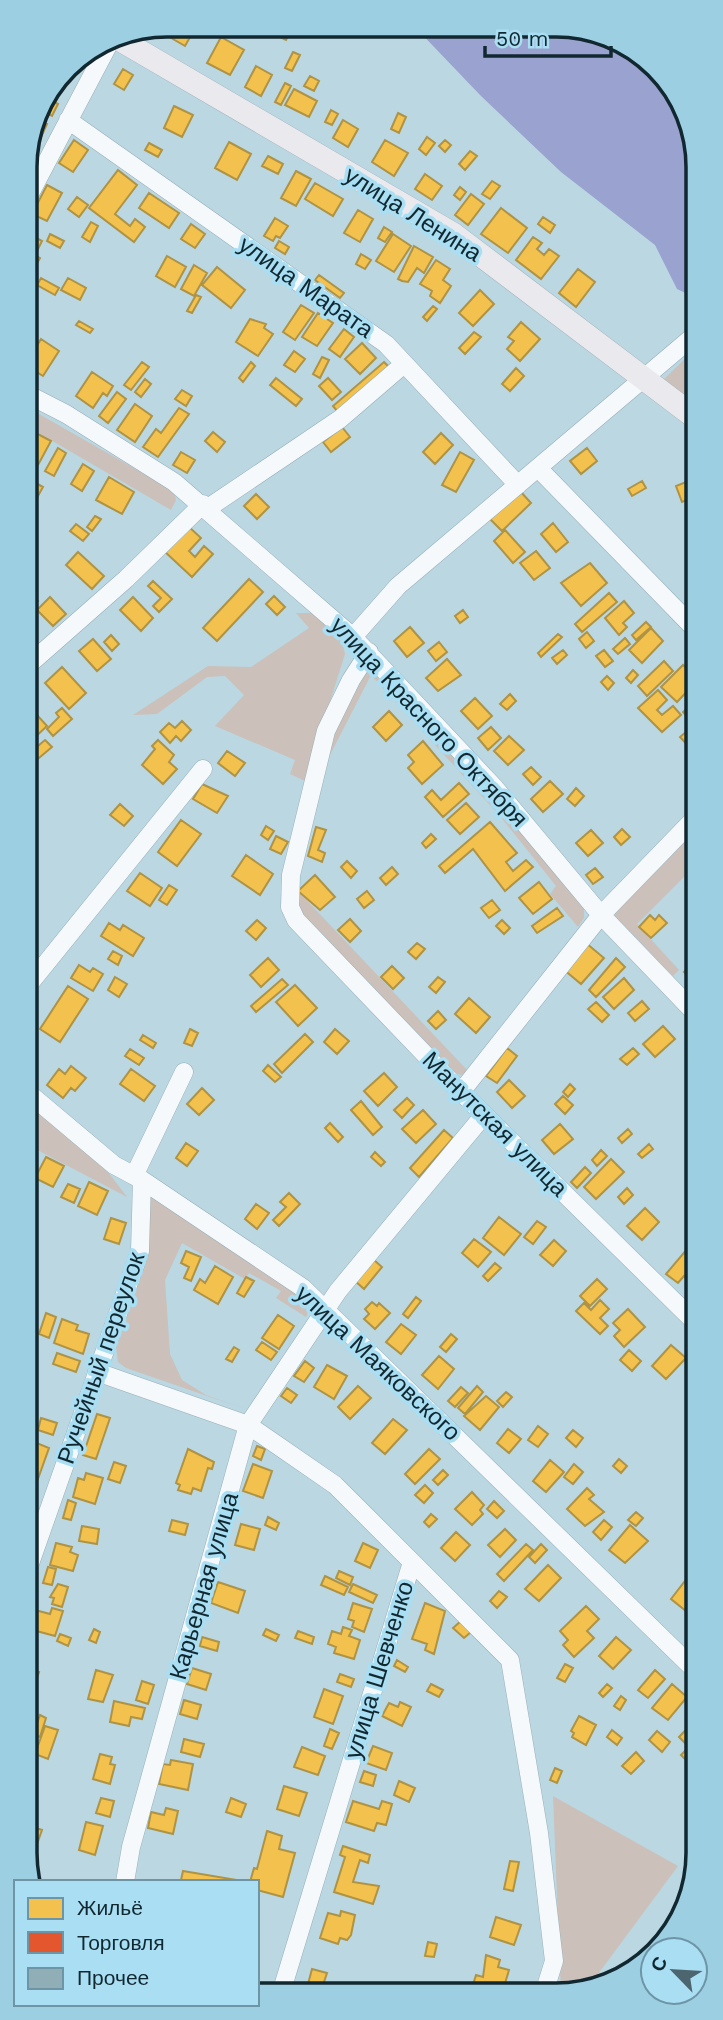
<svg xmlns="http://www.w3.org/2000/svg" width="723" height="2020" font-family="'Work Sans',sans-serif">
	<rect width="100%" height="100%" fill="#bad7e2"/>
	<!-- green -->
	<path fill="#ccc0ba" d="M696,348V406L662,381Z
		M25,406L174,491L176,500L171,510L25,425Z
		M296,613H322L340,633L345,654L305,781L290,774L295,760L215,726L244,695L225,676L207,677L157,714L133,715L208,666L251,667L309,628Z
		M369,669H377L584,901V918L578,927L550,894L556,886L500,816L371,675L329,757L337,722Z
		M697,822V864L637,924L679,970L673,976L615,916V909Z
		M296,889L468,1071L461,1075L446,1069L295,905Z
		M26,1099L108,1172L127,1197L26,1144Z
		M153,1195L297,1295L309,1309L306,1317L276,1298L281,1291L249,1273L245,1279L182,1243L165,1280L170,1354L182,1380L206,1395L245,1409L126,1368L118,1362L116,1346L145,1264L150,1197Z
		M553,1796L678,1866L584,1993H561Z"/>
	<!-- water -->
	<path fill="#9aa3cf" d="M414,26L584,27L657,66L696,139V298L677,289L655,245L561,172L481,96Z"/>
	<!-- homes -->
	<path fill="#f2c14e" stroke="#af9345" stroke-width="2" d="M172,25H180L193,32L185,46L166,35Z
		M281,25L294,26L286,40L276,35Z
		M221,37L244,50L230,75L207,63Z
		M293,52L300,55L292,71L285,68Z
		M256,66L272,75L261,96L245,87Z
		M123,69L133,75L124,90L114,84Z
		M310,76L319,81L314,91L304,86Z
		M285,83L291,86L281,105L275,102Z
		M294,89L317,101L309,117L285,105Z
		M44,97L58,104L52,116L39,109Z
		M174,106L193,115L182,137L164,128Z
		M331,110L338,114L332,125L325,122Z
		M398,113L406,117L399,133L391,129Z
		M35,118L47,124L38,144L29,140Z
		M343,120L358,129L348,147L333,138Z
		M427,137L435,143L426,155L419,149Z
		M74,140L88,150L73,172L59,163Z
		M385,140L408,153L394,176L372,162Z
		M445,140L451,145L445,152L439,146Z
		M229,142L251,154L237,180L215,168Z
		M149,143L162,150L158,157L145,150Z
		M470,151L477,156L465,170L459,164Z
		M268,156L283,164L278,174L262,166Z
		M118,170L137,185L115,214L130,226L135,219L145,227L134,242L89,208Z
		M296,171L311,179L296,206L281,198Z
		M425,174L442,186L432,200L415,189Z
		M492,181L500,186L490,199L482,194Z
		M315,183L343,199L333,216L305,199Z
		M47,185L62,193L47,221L32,214Z
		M460,187L466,192L460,200L454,195Z
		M149,193L179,213L169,228L139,208Z
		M471,194L484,204L468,225L455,215Z
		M77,197L88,205L79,217L68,209Z
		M501,208L527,228L508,253L481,234Z
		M358,210L373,219L360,242L344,233Z
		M543,217L555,225L550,233L538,224Z
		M275,218L288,226L280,238L276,236L273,241L264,236Z
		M91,222L98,226L90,242L82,237Z
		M191,224L205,234L195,248L181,239Z
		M384,227L392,232L385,242L378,238Z
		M25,232L42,241L35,255L40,258L35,267L25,262Z
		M50,234L64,241L60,248L47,241Z
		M393,234L411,246L394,272L376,261Z
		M533,237L542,243L537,249L544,255L549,249L559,256L541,279L516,260Z
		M279,241L289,247L285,254L275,248Z
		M414,246L433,257L424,273L417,268L408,282L402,281L398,279Z
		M361,254L371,260L365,269L356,264Z
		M167,256L186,267L175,287L156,276Z
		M436,260L450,269L443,280L451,286L440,303L430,296L432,291L420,284Z
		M194,265L207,273L194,296L181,289Z
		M217,267L245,290L231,308L202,285Z
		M578,269L595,282L576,307L559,293Z
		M319,275L344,293L340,298L315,280Z
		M41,278L59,288L55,295L37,285Z
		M68,278L86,288L80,300L61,290Z
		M480,290L494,304L473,326L459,313Z
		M196,295L201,297L192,313L187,311Z
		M301,305L314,313L295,340L283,332Z
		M433,306L437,309L427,321L423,317Z
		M318,313L333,323L317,346L302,337Z
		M250,319L266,324L264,328L273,334L258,356L236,342Z
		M79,321L93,329L90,333L76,325Z
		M521,322L540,339L520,361L507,349L514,341L508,337Z
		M344,329L354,337L340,357L329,349Z
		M474,332L481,337L465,354L459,348Z
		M41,339L59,351L43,376L25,365Z
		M362,343L376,358L360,374L345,359Z
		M294,351L305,359L295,372L284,365Z
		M322,357L329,360L320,378L313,374Z
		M142,362L149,367L131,390L124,385Z
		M251,362L255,366L243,382L239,378Z
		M384,362L390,368L338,412L333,406Z
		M516,368L524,376L510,391L502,384Z
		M92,372L113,386L107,396L103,393L93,408L76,396Z
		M276,378L302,399L296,406L270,385Z
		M328,378L341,392L332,400L319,386Z
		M145,379L151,384L141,397L135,392Z
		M182,390L192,396L186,406L175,399Z
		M117,392L126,399L108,423L99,416Z
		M135,404L152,416L135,442L117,430Z
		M179,408L189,414L158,457L143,447L156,429L161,433Z
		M342,427L350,437L331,452L323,442Z
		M34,432L51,441L38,465L25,458V449Z
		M213,432L225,442L217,452L205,441Z
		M441,433L453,445L435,464L423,452Z
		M58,448L66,453L54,476L45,471Z
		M587,448L597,461L581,474L570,461Z
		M181,452L195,460L187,473L173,465Z
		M460,452L474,460L456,492L442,485Z
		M83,464L94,471L82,491L71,484Z
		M109,477L134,492L122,514L96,500Z
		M696,478V496L682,502L676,486Z
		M32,481L43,487L29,512L25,510V493Z
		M642,481L646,488L632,496L628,489Z
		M520,491L531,503L502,531L490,519Z
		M256,494L269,507L257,519L244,506Z
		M95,516L101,519L92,531L87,527Z
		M553,523L568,542L556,552L541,534Z
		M76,524L89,534L83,541L70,531Z
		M188,526L201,538L189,551L195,557L204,546L213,554L192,577L164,551Z
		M505,530L525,552L513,563L494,541Z
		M536,551L550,568L534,580L520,563Z
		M78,552L104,576L92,589L66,565Z
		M590,563L607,583L581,606L561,583Z
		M249,579L263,592L217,641L203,628Z
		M153,581L172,599L159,612L153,606L161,598L148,586Z
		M26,589L38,601L26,612L25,590Z
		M609,593L617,602L582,632L575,624Z
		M274,596L285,607L277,615L266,604Z
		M50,597L66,614L53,626L37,610Z
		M133,597L153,618L141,631L120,610Z
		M624,601L634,613L623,623L627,627L619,635L605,618Z
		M463,610L468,617L460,623L455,616Z
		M646,622L651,627L636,640L632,635Z
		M410,627L424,643L407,657L394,641Z
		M651,628L663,641L642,663L629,650Z
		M587,632L594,641L586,648L579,639Z
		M558,634L562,637L541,657L538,653Z
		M111,635L119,644L112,651L104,642Z
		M625,638L630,644L618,654L613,649Z
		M93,639L111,659L97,671L79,651Z
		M439,642L447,652L436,661L428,651Z
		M563,650L567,655L557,664L552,658Z
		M604,650L613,661L605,667L596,656Z
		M447,659L461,675L438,691L426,678Z
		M664,661L673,671L647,696L638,686Z
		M683,665L696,678V682L677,702L661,687Z
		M62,667L86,693L69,709L45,683Z
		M633,670L638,675L631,683L626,678Z
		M607,676L614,683L608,690L601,682Z
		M658,690L667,700L657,710L662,715L673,706L681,715L662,732L638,708Z
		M510,694L516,701L507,710L500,704Z
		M475,698L492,716L478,729L461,711Z
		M697,699V722L694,724L683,712Z
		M26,703L47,726L32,740L26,733Z
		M62,708L72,719L53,736L47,729L59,717L56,713Z
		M389,711L402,725L386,741L373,727Z
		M182,721L191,730L181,741L176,736L170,743L160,732L169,723L175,728Z
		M491,727L501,738L488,750L478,738Z
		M687,731L697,741L695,753L680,737Z
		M509,736L524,750L508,765L494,751Z
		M45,740L52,747L33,763L26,756Z
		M158,740L174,755L169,762L177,769L163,784L142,765L155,749L152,746Z
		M423,741L443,765L422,784L408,768L414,762L408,755Z
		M227,751L245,763L235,776L218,763Z
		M531,767L541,777L533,785L523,774Z
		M550,781L563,794L543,812L531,799Z
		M459,783L469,794L443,817L425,797L432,790L441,800Z
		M202,784L228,796L217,813L193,799Z
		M576,788L584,796L575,806L567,799Z
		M466,803L479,817L460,834L447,820Z
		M120,804L133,816L124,826L110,815Z
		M181,820L201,834L177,866L158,852Z
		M490,822L517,853L506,862L513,871L526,860L533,867L505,891L473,849L445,873L439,866Z
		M266,826L274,831L268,840L261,835Z
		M316,827L326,830L318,850L325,853L322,862L308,856Z
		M622,829L630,837L621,845L614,837Z
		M591,830L603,843L588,856L576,843Z
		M431,834L436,839L426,848L422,843Z
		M276,836L288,842L281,854L270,849Z
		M246,855L273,874L260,895L232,876Z
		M347,861L357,871L351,878L341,867Z
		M392,867L398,874L386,885L380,878Z
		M595,868L603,877L593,884L586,875Z
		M140,873L162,888L150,906L127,891Z
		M315,875L335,897L320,910L298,891Z
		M539,882L552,899L533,914L519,898Z
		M169,885L177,890L167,905L159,900Z
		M367,891L374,900L364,908L357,899Z
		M492,900L500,910L489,918L481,908Z
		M557,908L563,916L537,933L532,926Z
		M650,915L655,920L659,915L667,923L651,938L639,927Z
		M350,919L361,931L350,942L338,930Z
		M257,920L266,928L256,940L246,931Z
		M502,920L510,928L504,934L496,926Z
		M109,923L120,930L123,925L144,938L133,956L101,936Z
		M417,943L425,949L416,959L408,952Z
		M586,943L604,958L581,984L563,969Z
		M113,951L122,956L118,965L108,959Z
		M268,958L279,970L261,987L250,975Z
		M616,958L625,967L596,997L589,990Z
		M697,958V984L684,972Z
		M79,965L90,972L93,968L103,974L93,991L71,978Z
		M392,966L404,978L393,989L381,977Z
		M115,977L127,984L119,997L108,990Z
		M438,977L445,982L436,993L429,987Z
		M624,978L634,990L614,1009L603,997Z
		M282,979L288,985L256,1012L251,1006Z
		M295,985L317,1008L298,1026L276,1002Z
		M68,986L88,999L60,1042L40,1029Z
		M469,998L490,1017L476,1033L455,1014Z
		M642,1001L649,1009L635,1021L628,1013Z
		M596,1002L609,1015L602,1022L588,1009Z
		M438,1011L446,1020L436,1029L428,1021Z
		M663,1026L675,1039L655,1057L643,1044Z
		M190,1029L198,1033L192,1046L184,1043Z
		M335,1029L349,1041L337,1054L324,1042Z
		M305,1034L313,1042L282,1073L274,1064Z
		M143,1035L156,1043L153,1048L140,1040Z
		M507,1048L517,1056L497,1083L486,1076Z
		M633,1048L639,1054L627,1065L620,1059Z
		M130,1049L144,1058L139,1065L125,1056Z
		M268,1065L281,1077L275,1082L263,1071Z
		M71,1066L86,1078L75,1091L71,1088L63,1098L47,1085L59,1069L65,1074Z
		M131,1069L155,1086L144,1101L120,1084Z
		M384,1073L397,1087L378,1106L364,1091Z
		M509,1080L525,1096L512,1108L497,1092Z
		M570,1084L575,1089L568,1097L563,1092Z
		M202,1088L214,1100L199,1115L187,1104Z
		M563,1096L573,1105L565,1114L555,1104Z
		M407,1098L414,1105L402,1118L394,1110Z
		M361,1101L382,1127L373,1135L351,1110Z
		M423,1110L436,1124L416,1143L402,1129Z
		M330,1123L343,1137L338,1142L325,1128Z
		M560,1124L573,1139L554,1154L542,1140Z
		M628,1129L632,1134L622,1143L618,1138Z
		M444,1130L453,1138L419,1177L410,1168Z
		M186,1143L198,1151L187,1166L176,1158Z
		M649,1144L653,1149L642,1158L638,1154Z
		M601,1150L607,1156L597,1166L592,1160Z
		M375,1152L385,1162L381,1166L371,1157Z
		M46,1157L64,1166L53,1187L35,1178Z
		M611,1159L624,1172L596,1199L584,1187Z
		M585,1167L591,1173L577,1188L571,1182Z
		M89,1182L108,1191L97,1215L78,1206Z
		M68,1184L80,1189L74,1203L61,1197Z
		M627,1188L633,1195L624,1204L618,1197Z
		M289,1193L300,1204L279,1226L273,1220L286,1207L280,1202Z
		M256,1204L269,1213L257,1229L245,1219Z
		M645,1208L659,1222L642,1240L627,1226Z
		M499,1217L521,1234L504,1255L483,1238Z
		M111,1218L126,1223L119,1244L104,1239Z
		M537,1221L546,1227L533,1244L524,1237Z
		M474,1239L491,1252L478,1267L462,1253Z
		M554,1240L566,1251L553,1266L540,1255Z
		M688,1248L697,1256V1271L689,1280L684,1276L678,1283L666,1274Z
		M186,1251L201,1257L191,1281L184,1278L189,1267L181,1263Z
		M374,1260L382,1267L364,1289L355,1281Z
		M495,1263L501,1268L488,1281L483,1276Z
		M215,1266L233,1277L218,1304L194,1290L200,1279L205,1283Z
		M246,1277L254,1281L244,1297L237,1293Z
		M597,1279L607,1289L590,1306L580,1296Z
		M416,1297L421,1301L408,1318L403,1314Z
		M600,1300L609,1309L600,1318L608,1326L600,1334L576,1311L584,1303L591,1310Z
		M372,1302L377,1306L379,1303L390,1313L375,1329L364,1319L369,1314L365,1309Z
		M628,1309L645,1327L624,1347L614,1336L620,1330L613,1323Z
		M46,1313L56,1317L49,1338L39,1334Z
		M278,1315L294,1326L279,1349L262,1338Z
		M62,1319L78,1325L76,1330L89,1334L83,1354L54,1343Z
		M401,1324L416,1335L401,1354L386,1342Z
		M451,1334L457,1339L446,1352L440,1347Z
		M262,1342L277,1352L271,1360L256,1350Z
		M671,1345L686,1358L666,1379L652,1366Z
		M234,1347L239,1350L232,1362L226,1359Z
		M629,1350L641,1361L632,1371L620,1360Z
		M57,1353L80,1361L76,1372L53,1364Z
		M439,1356L454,1369L438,1389L422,1375Z
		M305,1361L314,1368L304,1382L294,1376Z
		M327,1365L347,1376L334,1399L314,1387Z
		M358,1386L371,1398L350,1419L338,1407Z
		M477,1386L483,1392L465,1414L458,1408Z
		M461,1387L468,1393L455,1407L448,1401Z
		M287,1388L297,1395L291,1403L281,1396Z
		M506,1392L512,1397L503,1407L497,1401Z
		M486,1396L499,1407L480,1430L464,1416Z
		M698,1397V1417L697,1418L687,1409Z
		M97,1414L110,1418L96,1459L83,1455Z
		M41,1418L57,1423L53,1435L38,1430Z
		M393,1419L407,1430L385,1454L372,1443Z
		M538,1426L548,1434L538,1447L528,1440Z
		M508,1429L521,1439L509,1453L497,1443Z
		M573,1430L583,1438L576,1447L566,1438Z
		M27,1433L36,1436L34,1442L49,1448L34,1490L27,1487Z
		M257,1446L265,1449L261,1460L253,1456Z
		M188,1449L214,1462L212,1469L208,1468L201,1491L193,1488L191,1494L178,1490L180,1485L176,1483Z
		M429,1449L440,1459L415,1484L405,1474Z
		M619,1459L627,1466L621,1473L613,1466Z
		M550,1460L564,1472L546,1492L533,1481Z
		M114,1462L126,1466L120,1483L108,1479Z
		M253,1464L272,1471L263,1498L243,1491Z
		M574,1464L583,1472L573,1484L564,1477Z
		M443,1470L448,1475L438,1485L433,1480Z
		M86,1473L103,1478L95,1504L73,1497L78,1478L84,1480Z
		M425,1485L433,1493L424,1503L415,1495Z
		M587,1488L594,1495L589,1499L604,1512L585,1526L567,1509Z
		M472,1492L484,1505L480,1510L483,1514L472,1525L455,1509Z
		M68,1500L76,1503L71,1520L63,1518Z
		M494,1501L504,1511L497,1518L487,1509Z
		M636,1512L643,1518L636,1526L628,1520Z
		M431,1514L437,1519L429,1527L424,1522Z
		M268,1517L279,1523L276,1530L265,1525Z
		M172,1520L188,1524L185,1535L169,1531Z
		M604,1520L612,1527L601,1540L593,1532Z
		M241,1524L260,1529L254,1550L235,1545Z
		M630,1525L648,1541L625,1563L609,1550Z
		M82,1526L99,1529L97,1544L79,1541Z
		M505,1529L516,1540L500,1557L488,1545Z
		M456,1532L470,1545L455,1561L441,1548Z
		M56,1543L72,1547L70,1552L78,1555L73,1571L50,1565Z
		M363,1543L378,1550L370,1568L355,1561Z
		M526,1544L533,1550L504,1581L497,1574Z
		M541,1544L547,1550L535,1563L529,1557Z
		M548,1565L561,1578L539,1601L525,1589Z
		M48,1567L56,1569L52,1585L43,1583Z
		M339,1571L353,1577L350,1585L336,1578Z
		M325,1576L348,1587L344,1595L321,1585Z
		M685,1581L698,1591V1597L686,1611L671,1599Z
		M218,1582L245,1591L238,1613L211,1603Z
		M58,1584L68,1587L62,1607L52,1604L54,1598L50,1597Z
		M353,1584L377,1595L373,1603L349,1592Z
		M499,1591L507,1597L497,1608L490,1601Z
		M353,1603L372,1609L364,1632L352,1627L354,1621L348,1619Z
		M425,1603L445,1611L434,1654L425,1650L427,1644L412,1639Z
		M586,1606L599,1619L587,1631L594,1638L574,1657L563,1645L568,1640L560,1631Z
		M52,1608L63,1611L55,1636L29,1629L35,1610L50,1614Z
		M461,1621L471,1632L464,1638L453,1628Z
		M343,1627L352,1630L349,1636L360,1640L354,1659L334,1653L336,1647L328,1644L332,1631L341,1634Z
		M94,1629L100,1632L96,1643L89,1640Z
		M266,1629L279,1635L276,1641L263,1635Z
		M298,1631L314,1637L312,1644L295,1638Z
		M60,1634L71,1638L68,1646L57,1641Z
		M202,1637L219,1642L217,1651L200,1646Z
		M616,1637L631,1650L613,1669L599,1656Z
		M27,1644L35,1647L27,1666Z
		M397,1660L408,1667L405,1672L394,1666Z
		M565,1664L573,1668L565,1682L557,1678Z
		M192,1668L211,1674L206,1690L187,1684Z
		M27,1669L39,1672L33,1691L27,1689Z
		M96,1670L113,1675L103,1702L88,1699Z
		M655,1670L665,1679L648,1698L638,1690Z
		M340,1674L354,1679L351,1687L337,1682Z
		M142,1681L154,1685L148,1704L136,1700Z
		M431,1684L443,1690L439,1697L427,1691Z
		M607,1684L612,1688L603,1697L599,1693Z
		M672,1684L687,1697L668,1720L652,1708Z
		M324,1689L343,1696L333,1724L314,1717Z
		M621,1696L626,1700L620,1710L614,1706Z
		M184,1700L201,1705L197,1719L180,1714Z
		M114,1701L145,1708L142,1719L131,1717L129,1726L110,1722Z
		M400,1702L411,1707L402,1726L382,1716L389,1703L398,1707Z
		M40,1715L46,1718L40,1737L27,1733V1725L36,1726Z
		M579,1716L596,1725L586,1745L572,1737L574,1733L571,1731Z
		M698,1717V1770L697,1771L681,1755L689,1747L679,1737Z
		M45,1726L58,1730L48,1759L35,1754Z
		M330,1729L339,1733L332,1749L324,1746Z
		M612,1730L622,1738L617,1745L607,1737Z
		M657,1731L670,1742L662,1752L649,1740Z
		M184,1739L204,1744L200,1757L181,1752Z
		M373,1746L392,1753L386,1770L366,1763Z
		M302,1747L325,1756L318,1775L294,1767Z
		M636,1752L644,1761L631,1774L622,1766Z
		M100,1754L112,1757L110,1764L115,1765L110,1784L93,1779Z
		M171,1760L193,1764L188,1790L159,1784L163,1764L170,1765Z
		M555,1768L562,1771L557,1783L550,1780Z
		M364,1771L376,1775L373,1786L360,1782Z
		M399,1781L415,1788L409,1802L394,1795Z
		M284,1786L307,1793L299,1816L277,1809Z
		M101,1798L114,1801L110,1817L96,1813Z
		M231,1798L246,1804L241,1817L226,1812Z
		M353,1801L379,1809L382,1801L392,1804L386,1825L377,1823L374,1831L346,1822Z
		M166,1808L178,1811L173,1834L148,1828L151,1812L164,1815Z
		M86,1822L103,1826L95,1855L79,1850Z
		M33,1827L42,1830L36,1847L27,1844Z
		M267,1831L282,1836L279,1849L295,1853L283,1897L257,1890V1882H250L254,1868L257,1869Z
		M343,1846L370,1855L368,1863L360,1860L353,1882L379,1886L373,1904L334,1892L345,1857L340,1855Z
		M510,1861L519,1862L513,1891L504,1889Z
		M183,1871L243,1881V1882L181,1880Z
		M341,1911L355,1915L351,1935L347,1940L340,1938L338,1944L320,1938L328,1913L340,1916Z
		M496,1917L521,1925L514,1945L490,1937Z
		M428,1942L437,1944L434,1957L425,1956Z
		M486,1955L500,1960L498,1967L509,1970L503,1990L490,1986L487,1993L472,1988L476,1975L483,1977Z
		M312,1969L327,1973L322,1988L308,1984Z"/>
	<!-- shops -->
	<path fill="#e4572e" stroke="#a5492f" stroke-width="2" d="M86,52L70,81L60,76L73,60Z"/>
	<!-- building -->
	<path fill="#90aeb5" stroke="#859ea4" stroke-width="2" d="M168,25L162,35L150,28L167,24Z"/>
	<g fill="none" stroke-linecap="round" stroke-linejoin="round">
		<!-- minor casing -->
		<g stroke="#98afb8" stroke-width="19">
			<path id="minor" d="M68,120L386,344L518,485
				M25,203L113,36
				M25,393L66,414L174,482L353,637L495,788L601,915L697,1015
				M538,468L696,630
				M208,508L340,419L404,364
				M353,637L398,586L696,334
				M369,652L351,680L326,731L291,875L290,907L296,920L461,1092L697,1324
				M26,667L126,579L203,504
				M26,988L203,769
				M26,1091L114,1165L142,1180L303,1288L698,1673
				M461,1092L601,915L697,816
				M134,1176L184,1072
				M97,1372L248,1425L335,1485L510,1660L539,1833L554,1961L544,1993
				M27,1572L140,1251L142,1180
				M125,1882L131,1847L248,1425L338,1291L484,1115
				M281,1993L412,1562"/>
		</g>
		<!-- major casing -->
		<g stroke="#a6b6bc" stroke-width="24">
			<path id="major" d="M112,35L453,234L696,418"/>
		</g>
		<!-- minor -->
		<use href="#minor" stroke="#f5f9fb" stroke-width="18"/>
		<!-- major -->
		<use href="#major" stroke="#eaeaee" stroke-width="23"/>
	</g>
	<g text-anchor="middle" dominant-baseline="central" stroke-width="7" stroke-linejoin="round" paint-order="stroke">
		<!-- street labels -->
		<g font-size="24" fill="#122830" stroke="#a9def3">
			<text transform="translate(413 214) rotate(32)">улица Ленина</text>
			<text transform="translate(306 287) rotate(35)">улица Марата</text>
			<text transform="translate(429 722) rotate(47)">улица Красного Октября</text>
			<text transform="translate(495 1124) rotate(45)">Манутская улица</text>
			<text transform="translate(101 1358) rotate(-71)">Ручейный переулок</text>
			<text transform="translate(378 1363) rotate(43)">улица Маяковского</text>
			<text transform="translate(204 1586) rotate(-74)">Карьерная улица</text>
			<text transform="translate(379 1670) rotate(-73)">улица Шевченко</text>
		</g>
	</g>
	<!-- crop -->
	<path d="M0 0H723V2020H0ZM167 37H556A130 130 0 0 1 686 167V1853A130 130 0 0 1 556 1983H167A130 130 0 0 1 37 1853V167A130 130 0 0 1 167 37Z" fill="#9dcfe3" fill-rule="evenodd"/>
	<path fill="none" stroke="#122830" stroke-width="3.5" d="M167 37H556A130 130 0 0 1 686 167V1853A130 130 0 0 1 556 1983H167A130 130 0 0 1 37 1853V167A130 130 0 0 1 167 37Z"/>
	<!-- legend -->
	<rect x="14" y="1880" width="245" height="126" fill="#a9def3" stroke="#6d95a5" stroke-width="2"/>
	<rect x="28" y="1898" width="35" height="21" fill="#f2c14e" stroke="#6d95a5" stroke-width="2"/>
	<text x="77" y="1915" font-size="21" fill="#122830">Жильё</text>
	<rect x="28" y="1932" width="35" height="21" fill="#e4572e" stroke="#6d95a5" stroke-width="2"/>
	<text x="77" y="1950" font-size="21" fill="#122830">Торговля</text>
	<rect x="28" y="1968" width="35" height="21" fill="#90aeb5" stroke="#6d95a5" stroke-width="2"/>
	<text x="77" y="1985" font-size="21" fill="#122830">Прочее</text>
	<!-- north arrow -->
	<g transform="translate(674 1971) rotate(295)"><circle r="33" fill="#a9def3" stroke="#6d95a5" stroke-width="2"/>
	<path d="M0-5L12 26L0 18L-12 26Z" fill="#4d656e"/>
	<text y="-10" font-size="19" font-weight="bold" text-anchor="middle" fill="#122830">С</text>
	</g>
	<!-- scale -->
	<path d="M485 46v10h126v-10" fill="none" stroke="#122830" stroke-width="3.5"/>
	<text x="496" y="46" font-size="21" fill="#122830" stroke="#a9def3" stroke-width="5" paint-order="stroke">50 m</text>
</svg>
